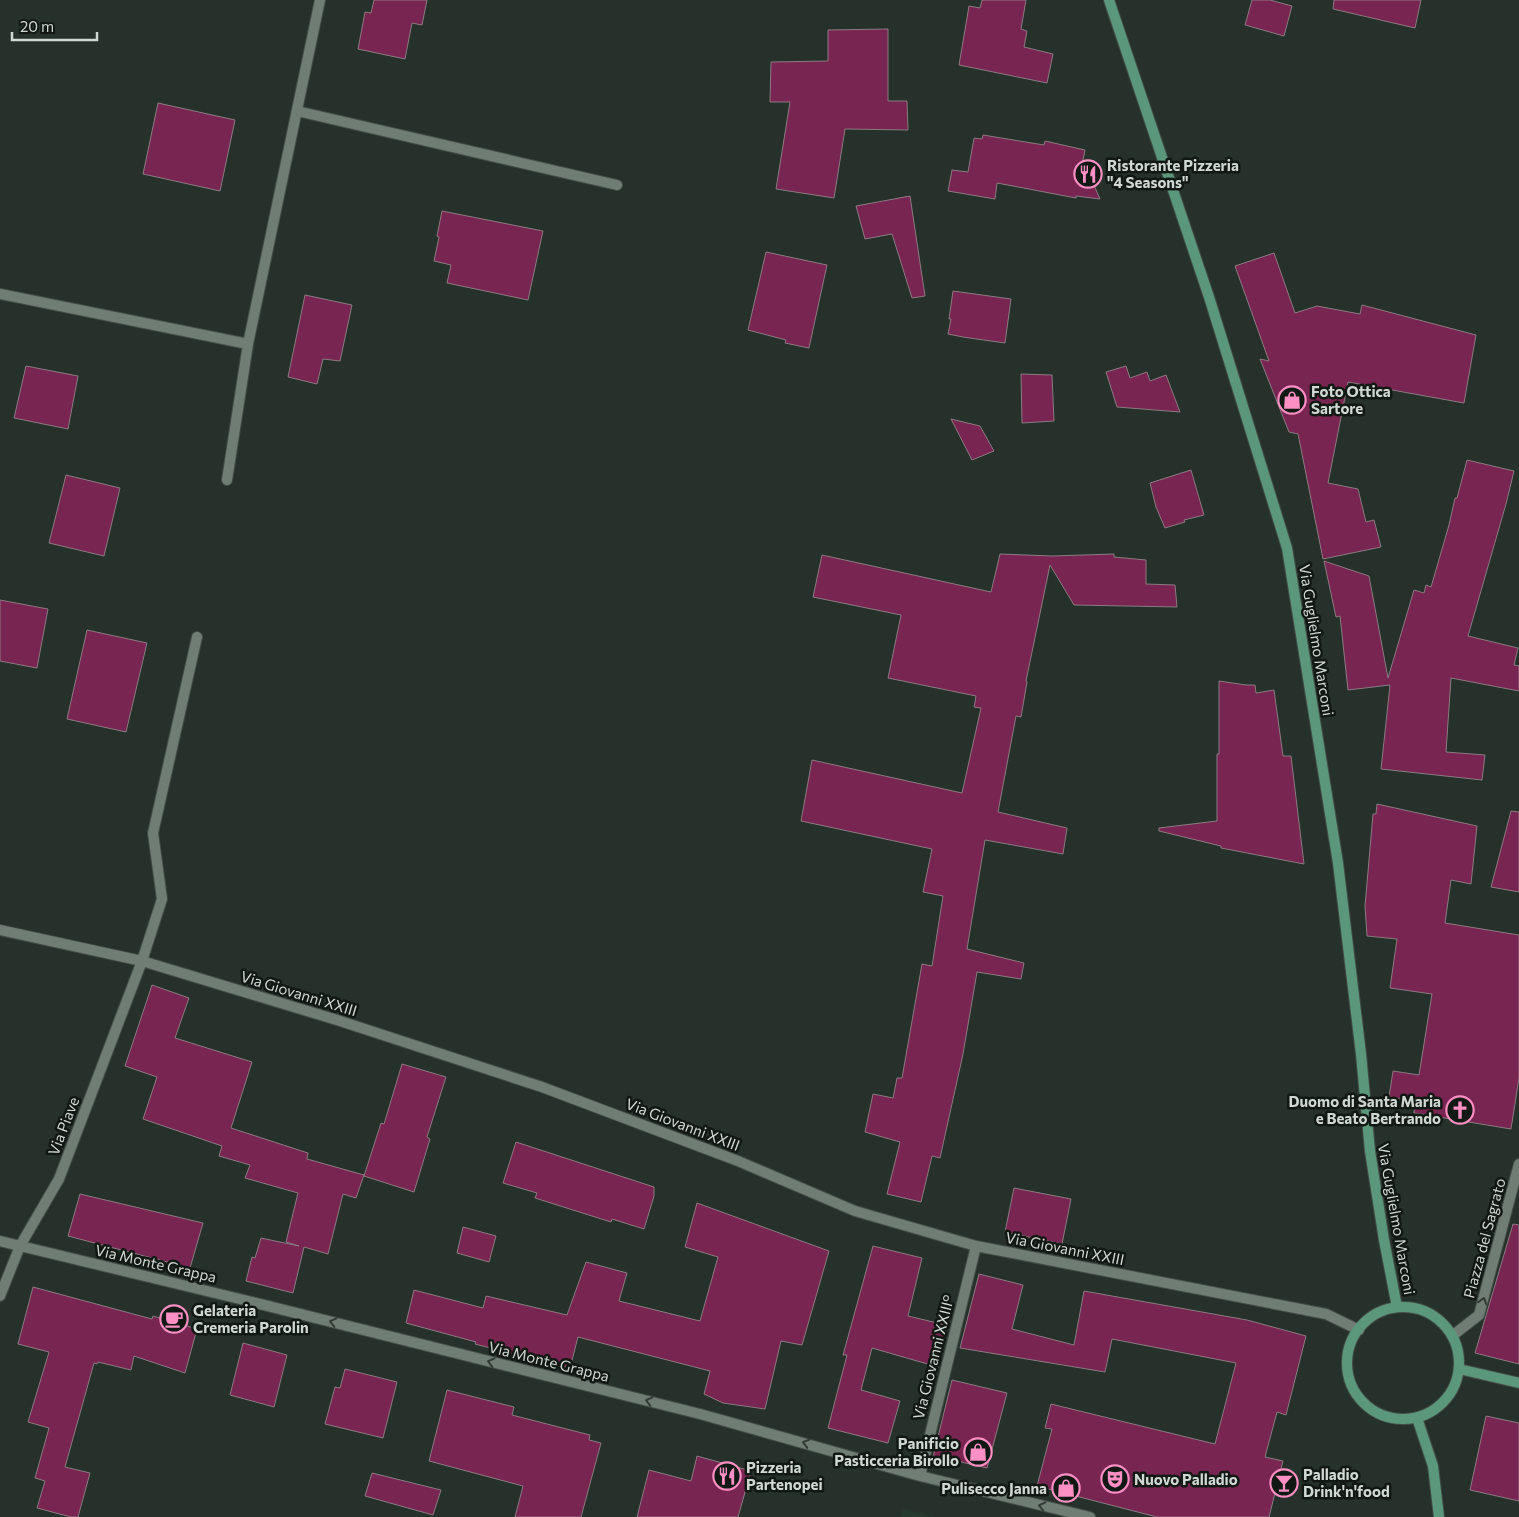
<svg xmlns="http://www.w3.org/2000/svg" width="1519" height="1517" font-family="Commissioner,sans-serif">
	<rect width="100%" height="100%" fill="#25312a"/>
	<!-- built -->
	<path fill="#26392e" d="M903,1509L937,1517H901Z"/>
	<!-- building -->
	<path fill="#792552" stroke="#8b7b81" d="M374,0H427L422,25L412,23L405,59L358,49L365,12L371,13Z
		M982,0H1026L1021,29L1027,31L1024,47L1053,54L1047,83L959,65L969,6L980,8Z
		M1252,0H1270L1292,6L1284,36L1245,25Z
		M1334,0H1421L1415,28L1333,9Z
		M888,29V101H907L908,130L845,129L834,198L776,189L790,102H770L771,62L828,61V30Z
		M158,103L235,120L220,191L143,174Z
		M983,135L1044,145L1045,141L1085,150L1083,160L1100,199L1076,196V198L997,183L995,199L948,191L952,170L968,172L974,138L982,139Z
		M910,196L925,296L912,298L892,234L865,239L856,206Z
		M442,211L543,231L528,300L447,283L451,265L434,261L439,237L437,236Z
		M766,252L827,265L809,348L785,343L786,340L748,330Z
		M1274,253L1295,313L1317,306L1360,314L1362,305L1476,335L1464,403L1348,382L1328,483L1358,489L1366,522L1374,520L1381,547L1323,559L1298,434L1289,432L1260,359L1269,361L1235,266Z
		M953,291L1011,299L1005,343L963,337L948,334L951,319H949Z
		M305,295L352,305L340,361L323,359L317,384L288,377Z
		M26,366L78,376L68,429L14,418Z
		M1126,366L1130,378L1147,372L1150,381L1166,375L1180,412L1117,407L1106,372Z
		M1021,374L1052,375L1054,421L1022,423Z
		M951,419L980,426L994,451L972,460Z
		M1467,460L1514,471L1506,504L1468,636L1518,648L1514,665L1519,666V691L1451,678L1446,752L1485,755L1482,780L1381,769L1390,685L1348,690L1340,616L1336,617L1324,561L1369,576L1388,678L1414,590L1424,593L1426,585L1431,587L1449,525L1455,498H1457Z
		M1191,470L1204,515L1184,520L1185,522L1165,528L1156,507L1150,483Z
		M66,475L120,488L104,556L49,543Z
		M1000,554L1052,556L1114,554V557L1146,560V584L1175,585L1177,607L1074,605L1050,565L1026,681L1027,682L1021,717L1016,716L998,812L1067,828L1063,854L985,840L967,949L1024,963L1021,979L977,972L963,1054L940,1158L932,1156L921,1202L887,1194L900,1142L865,1132L873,1094L893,1098L897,1078H902L922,964L932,966L943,896L923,892L932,849L801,821L812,760L962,793L981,708L974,707L976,696L888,678L901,615L813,597L822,555L991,592Z
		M0,600L48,609L37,668L0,661Z
		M87,630L147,643L126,732L67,719Z
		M1219,681L1246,685H1255L1256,693L1274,690L1283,756H1291L1304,864L1221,848V846L1159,831V828L1217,821V754H1219Z
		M1377,804L1477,826L1471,884L1451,880L1445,923L1519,935V1078L1511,1129L1414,1113L1415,1101L1389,1097L1393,1071L1419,1075L1432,994L1390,988L1397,939L1367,936L1365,906L1373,814H1376Z
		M1511,811L1519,812V892L1491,887Z
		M152,985L189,998L175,1038L252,1062L231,1128L308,1153L307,1159L364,1175L356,1198L343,1194L328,1254L304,1247L293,1293L246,1281L252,1257L255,1258L261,1238L299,1246L286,1242L298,1193L245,1178L250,1165L219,1156L222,1146L143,1119L157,1077L125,1066Z
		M402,1064L446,1077L427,1137L430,1139L414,1192L364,1176L381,1123L384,1124Z
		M516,1142L654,1187V1196L644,1229L612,1219L611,1222L535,1198L537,1193L503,1183Z
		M1014,1188L1071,1199L1062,1244L1005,1232Z
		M80,1194L203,1223L190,1268L68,1236Z
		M697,1203L829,1251L802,1345L781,1341L765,1409L723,1403L704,1394L710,1371L578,1337L570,1368L513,1354L475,1344L476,1342L406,1323L414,1290L483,1308L486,1296L567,1315L586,1262L627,1273L619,1301L700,1321L718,1257L685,1247Z
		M1513,1224L1519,1225V1364L1475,1353Z
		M463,1227L496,1236L489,1262L457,1253Z
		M873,1246L922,1258L908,1316L946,1325L938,1367L872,1348L861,1390L900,1401L888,1443L828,1428L847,1355H843Z
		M979,1274L1023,1285L1012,1329L1074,1345L1084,1291L1247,1320L1306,1336L1286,1415L1277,1412L1265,1457L1283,1461L1269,1517H1157L1037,1486L1052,1429L1045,1428L1051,1404L1215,1444L1236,1363L1112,1339L1105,1372L960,1348Z
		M33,1287L152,1319L153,1316L197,1329L185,1373L134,1356L131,1370L98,1362L97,1364L94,1363L65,1467L90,1473L78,1517H71L37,1508L45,1481L35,1478L49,1428L28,1422L49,1352L18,1344Z
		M243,1343L287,1355L274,1407L230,1395Z
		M345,1369L397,1382L383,1438L325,1424L335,1387L340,1388Z
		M952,1380L1007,1393L987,1468L957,1461L955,1467L932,1461Z
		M447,1390L514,1407L512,1415L590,1435L589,1440L601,1443L581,1517H515L523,1486L429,1461Z
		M1486,1416L1519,1423V1501L1470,1490Z
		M697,1456L751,1471L738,1517H637L649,1470L691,1481Z
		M372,1473L441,1490L433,1515L365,1496Z"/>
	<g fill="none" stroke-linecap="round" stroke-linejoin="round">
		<!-- street casing -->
		<g stroke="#444e48" stroke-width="12">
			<path id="street" d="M297,111L617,185
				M0,294L248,344L320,0
				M227,480L248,344
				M0,930L142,961L337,1020L542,1087L738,1161L855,1211L976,1246L1326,1314L1359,1330
				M0,1241L244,1300L700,1414L920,1476L1090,1517
				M0,1296L20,1246L59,1179L142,961L162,899L153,833L197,637
				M1452,1336L1479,1315L1519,1164
				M920,1476L976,1246"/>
		</g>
		<!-- secondary casing -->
		<g stroke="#444e48" stroke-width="12">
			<path id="secondary" d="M1109,0L1209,297L1287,548L1338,863L1361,1054L1370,1151L1384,1240L1397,1307
				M1347 1363a56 56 0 1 1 112 0a56 56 0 1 1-112 0Z
				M1459,1369L1519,1383
				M1417,1418L1433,1466L1439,1517"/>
		</g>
		<!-- street -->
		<use href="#street" stroke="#6f7d74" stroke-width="10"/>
		<!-- secondary -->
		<use href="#secondary" stroke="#5b987b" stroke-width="10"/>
	</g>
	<!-- one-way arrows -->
	<defs><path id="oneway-chevron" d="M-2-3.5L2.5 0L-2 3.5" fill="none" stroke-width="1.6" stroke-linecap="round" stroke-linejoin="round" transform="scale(1.25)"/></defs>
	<g stroke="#333b36">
		<use href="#oneway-chevron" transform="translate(1483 1301) rotate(-74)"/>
		<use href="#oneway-chevron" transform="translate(333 1322) rotate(-166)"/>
		<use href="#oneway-chevron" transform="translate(491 1362) rotate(-166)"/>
		<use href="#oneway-chevron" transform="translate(649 1401) rotate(-166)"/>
		<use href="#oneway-chevron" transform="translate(806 1443) rotate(-164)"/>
		<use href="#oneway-chevron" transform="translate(1042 1506) rotate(-167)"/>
	</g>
	<!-- icons -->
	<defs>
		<g id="restaurant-ring" transform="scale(1.4375)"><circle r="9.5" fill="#121814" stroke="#fc8fc3" stroke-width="1.5"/><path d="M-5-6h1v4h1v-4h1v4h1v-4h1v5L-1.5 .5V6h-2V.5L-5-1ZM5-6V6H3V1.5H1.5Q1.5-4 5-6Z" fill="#fc8fc3"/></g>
		<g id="shop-ring" transform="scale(1.4375)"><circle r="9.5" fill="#121814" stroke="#fc8fc3" stroke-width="1.5"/><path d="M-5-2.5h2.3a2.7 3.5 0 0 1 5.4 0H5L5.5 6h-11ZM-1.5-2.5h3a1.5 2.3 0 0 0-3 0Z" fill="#fc8fc3"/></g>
		<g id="church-ring" transform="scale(1.4375)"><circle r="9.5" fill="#121814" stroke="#fc8fc3" stroke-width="1.5"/><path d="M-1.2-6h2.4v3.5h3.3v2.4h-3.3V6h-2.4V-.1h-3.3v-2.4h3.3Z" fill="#fc8fc3"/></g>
		<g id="cafe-ring" transform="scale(1.4375)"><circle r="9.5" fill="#121814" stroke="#fc8fc3" stroke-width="1.5"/><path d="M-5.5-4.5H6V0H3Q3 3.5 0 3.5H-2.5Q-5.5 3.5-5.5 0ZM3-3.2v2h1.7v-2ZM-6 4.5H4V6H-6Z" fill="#fc8fc3"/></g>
		<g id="theatre-ring" transform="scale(1.4375)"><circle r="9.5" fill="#121814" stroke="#fc8fc3" stroke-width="1.5"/><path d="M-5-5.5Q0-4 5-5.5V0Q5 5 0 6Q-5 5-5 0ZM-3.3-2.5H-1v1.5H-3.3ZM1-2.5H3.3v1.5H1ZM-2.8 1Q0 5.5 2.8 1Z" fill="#fc8fc3"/></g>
		<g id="bar-ring" transform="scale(1.4375)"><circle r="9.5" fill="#121814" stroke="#fc8fc3" stroke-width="1.5"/><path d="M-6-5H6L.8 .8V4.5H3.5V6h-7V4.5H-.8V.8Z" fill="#fc8fc3"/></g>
	</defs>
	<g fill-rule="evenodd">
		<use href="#restaurant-ring" x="1088" y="174"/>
		<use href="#shop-ring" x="1292" y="400"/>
		<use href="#church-ring" x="1460" y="1110"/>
		<use href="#cafe-ring" x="174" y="1319"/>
		<use href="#shop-ring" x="978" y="1452"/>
		<use href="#restaurant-ring" x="727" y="1476"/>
		<use href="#theatre-ring" x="1115" y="1479"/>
		<use href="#bar-ring" x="1284" y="1483"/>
		<use href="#shop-ring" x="1066" y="1488"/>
	</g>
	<g text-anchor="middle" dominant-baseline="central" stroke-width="5" stroke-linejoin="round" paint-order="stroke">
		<!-- poi labels -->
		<g font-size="15" font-weight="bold" fill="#d0d8d3" stroke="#121814" text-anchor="start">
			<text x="1107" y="165">Ristorante Pizzeria<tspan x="1107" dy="17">"4 Seasons"</tspan></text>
			<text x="1311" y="391">Foto Ottica<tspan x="1311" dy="17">Sartore</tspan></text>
			<text x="1441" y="1101" text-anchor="end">Duomo di Santa Maria<tspan x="1441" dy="17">e Beato Bertrando</tspan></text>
			<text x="193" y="1310">Gelateria<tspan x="193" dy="17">Cremeria Parolin</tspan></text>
			<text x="959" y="1443" text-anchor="end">Panificio<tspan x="959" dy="17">Pasticceria Birollo</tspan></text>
			<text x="746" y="1467">Pizzeria<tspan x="746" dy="17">Partenopei</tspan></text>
			<text x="1303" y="1474">Palladio<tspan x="1303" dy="17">Drink'n'food</tspan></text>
			<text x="1134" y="1479">Nuovo Palladio</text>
			<text x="1047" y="1488" text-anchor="end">Pulisecco Janna</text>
		</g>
		<!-- street labels -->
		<g font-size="15" fill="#d0d8d3" stroke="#121814">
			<text transform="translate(1317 640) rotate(81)">Via Guglielmo Marconi</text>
			<text transform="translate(299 993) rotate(17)">Via Giovanni XXIII</text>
			<text transform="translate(683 1124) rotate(21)">Via Giovanni XXIII</text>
			<text transform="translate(63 1126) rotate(-69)">Via Piave</text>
			<text transform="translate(1397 1219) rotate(80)">Via Guglielmo Marconi</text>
			<text transform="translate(1484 1238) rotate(-75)">Piazza del Sagrato</text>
			<text transform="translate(1065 1248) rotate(11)">Via Giovanni XXIII</text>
			<text transform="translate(156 1263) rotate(13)">Via Monte Grappa</text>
			<text transform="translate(933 1357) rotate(-76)">Via Giovanni XXIII°</text>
			<text transform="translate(549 1361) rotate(14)">Via Monte Grappa</text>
		</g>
	</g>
	<!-- scale -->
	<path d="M12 32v8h85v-8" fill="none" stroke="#d0d8d3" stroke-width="2.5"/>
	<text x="20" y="32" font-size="15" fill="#d0d8d3" stroke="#121814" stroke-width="4" paint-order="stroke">20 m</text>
</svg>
